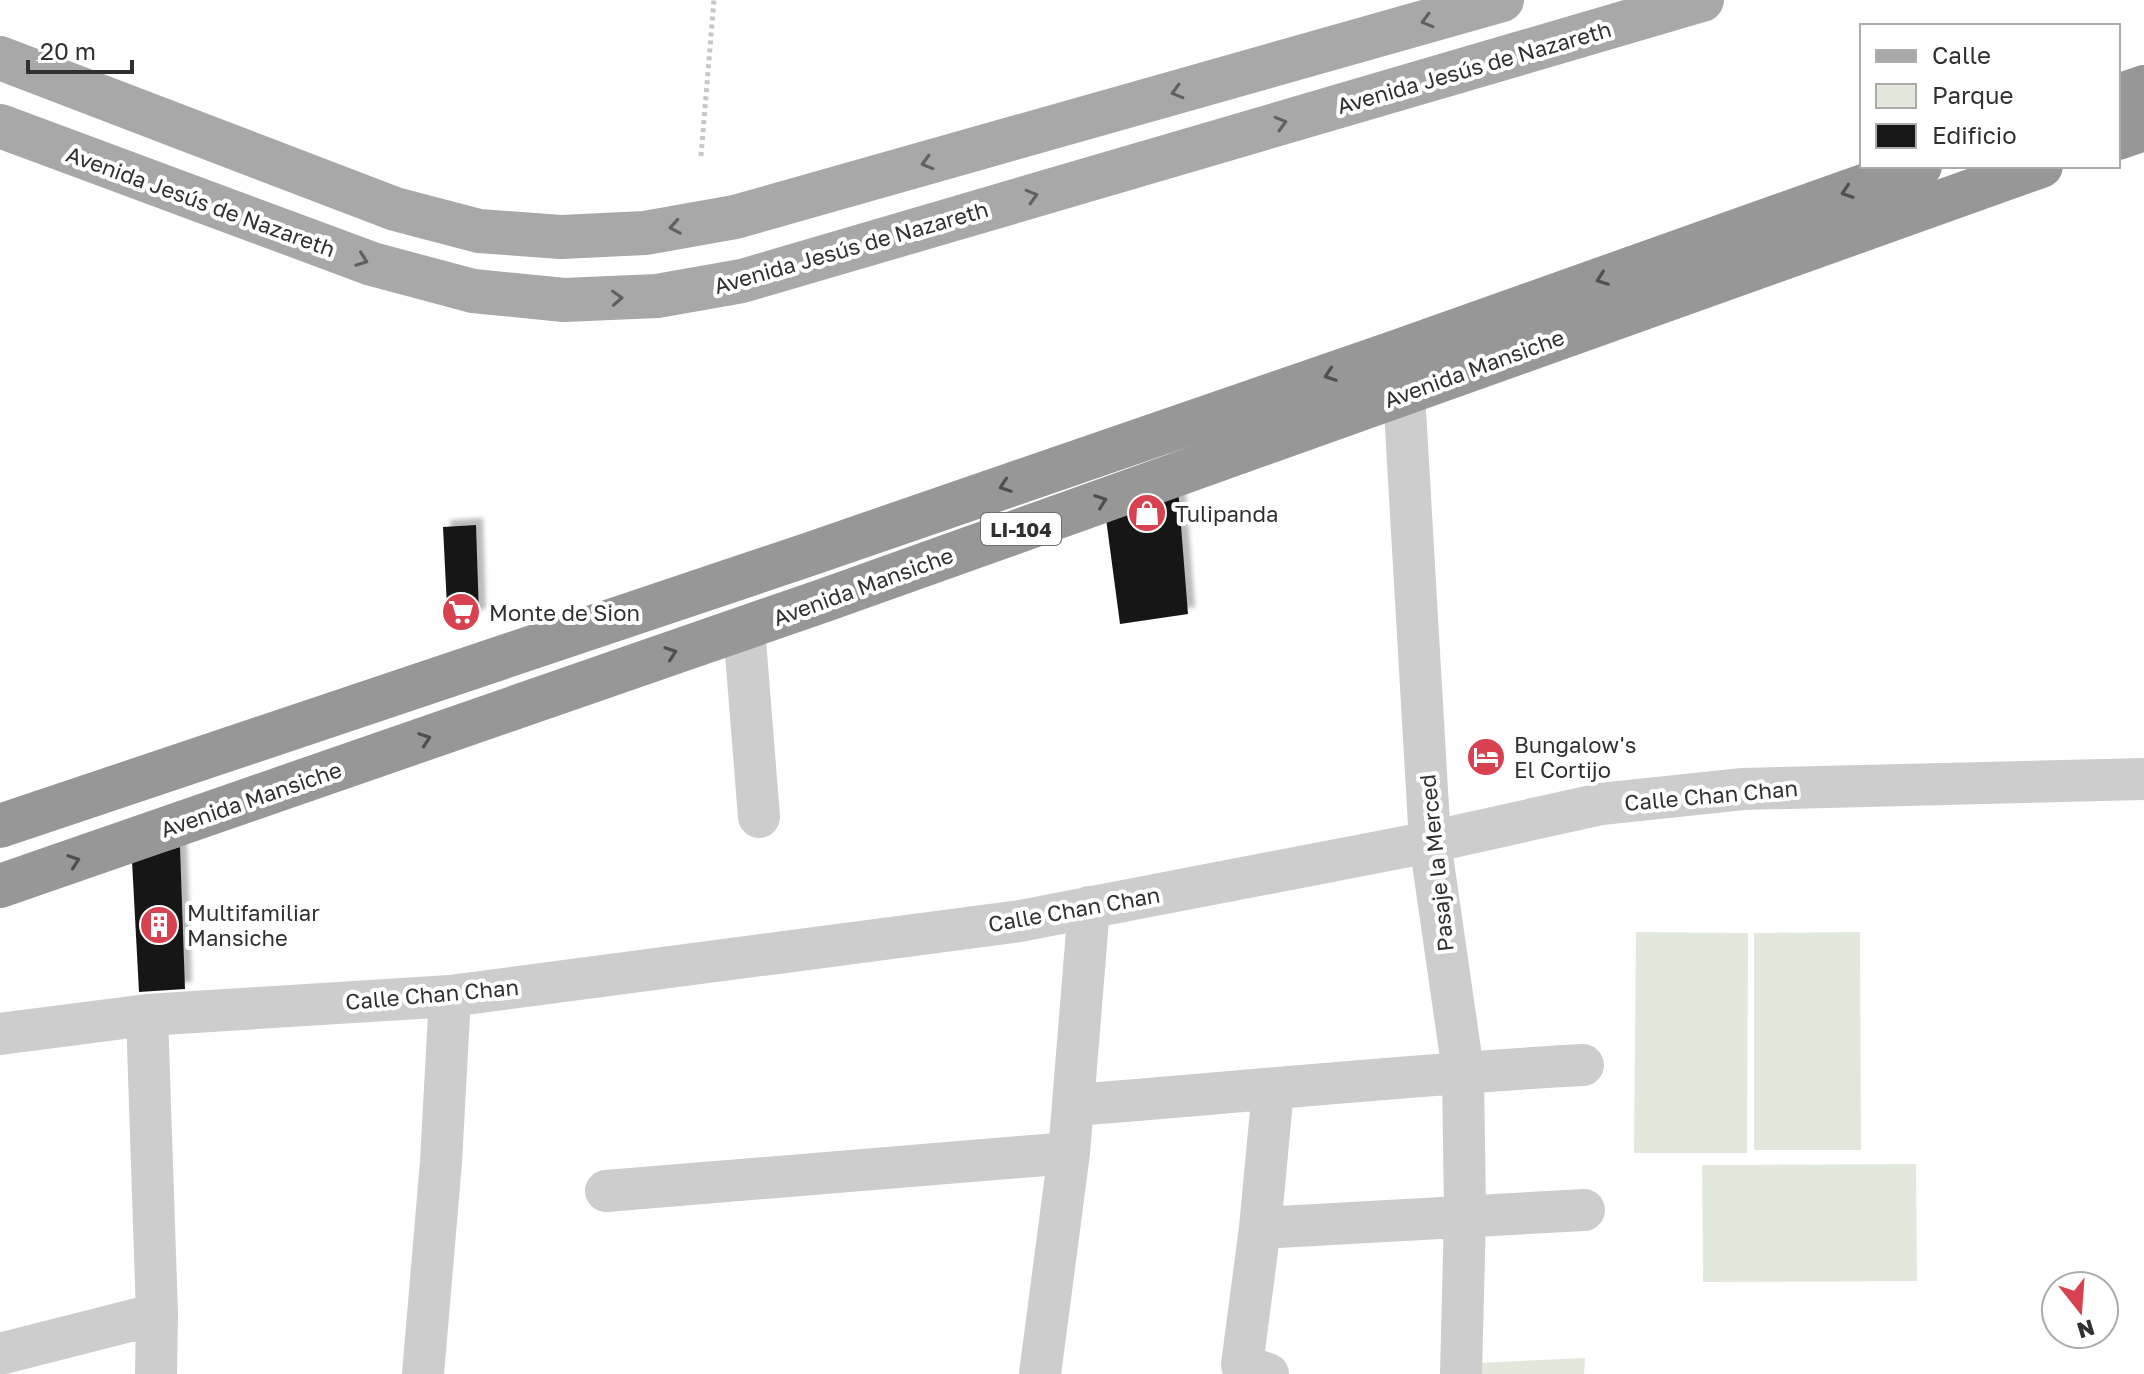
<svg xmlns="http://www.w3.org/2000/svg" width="2144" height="1374" font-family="'Golos Text',sans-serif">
	<defs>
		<filter id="shadow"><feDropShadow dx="7" dy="-7" stdDeviation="2" flood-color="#0004"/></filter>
	</defs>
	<rect width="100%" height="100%" fill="#fff"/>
	<!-- green -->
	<path fill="#e3e8dc" d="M1636,932L1748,933L1747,1153H1634Z
		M1860,932L1861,1150H1754V933Z
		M1916,1164L1917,1281L1703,1282L1702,1165Z
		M1585,1358L1584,1374H1476L1477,1363Z"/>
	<!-- building -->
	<path fill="#171717" filter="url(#shadow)" d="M1178,488L1188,614L1120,624L1105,511Z
		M476,525L479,615L448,627L443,527Z
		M180,847L185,989L139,992L132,861Z"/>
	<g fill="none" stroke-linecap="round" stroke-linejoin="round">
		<!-- path -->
		<path stroke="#c7c7c7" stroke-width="5" stroke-dasharray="4 4" stroke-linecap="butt" d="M701,156L714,0"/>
		<!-- minor -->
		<path stroke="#cdcdcd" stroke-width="42" d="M1395,362L1404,393L1430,842L1463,1071L1465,1215L1461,1374
			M744,628L759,817
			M147,1015L157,1314L156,1374
			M0,1034L147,1015L450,996L1020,921L1430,842L1601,804L1743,789L2144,779
			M1074,1105C1244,1092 1413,1074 1583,1065
			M606,1191L1069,1153
			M1260,1228L1584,1210
			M0,1354L157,1314
			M423,1374L441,1162L450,996
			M1040,1374L1069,1153L1089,907
			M1268,1374L1242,1365L1260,1228L1273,1090"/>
		<!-- major -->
		<path stroke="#a8a8a8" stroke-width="44" d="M0,58L395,209L479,231L561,237L645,233L735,217L1502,0
			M0,126L372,264L473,291L564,300L657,296L742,281L1702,0"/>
		<!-- highway -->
		<path stroke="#979797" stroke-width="44" d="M2118,96L2144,87
			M2118,138L2144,129
			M0,826L810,554L1393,353L1920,166
			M0,886L825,600L2041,166"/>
	</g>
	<!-- one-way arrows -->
	<defs><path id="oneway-chevron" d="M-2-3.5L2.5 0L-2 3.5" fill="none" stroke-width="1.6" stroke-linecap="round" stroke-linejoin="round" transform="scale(2)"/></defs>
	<g stroke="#606060">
		<use href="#oneway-chevron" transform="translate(1427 21) rotate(164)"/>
		<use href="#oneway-chevron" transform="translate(1177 92) rotate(164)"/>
		<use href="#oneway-chevron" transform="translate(1281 123) rotate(-16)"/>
		<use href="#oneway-chevron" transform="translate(927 163) rotate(164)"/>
		<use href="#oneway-chevron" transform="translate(1032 196) rotate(-16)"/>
		<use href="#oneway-chevron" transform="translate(675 227) rotate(170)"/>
		<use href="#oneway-chevron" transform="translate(362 260) rotate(20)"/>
		<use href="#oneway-chevron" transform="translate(617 298) rotate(-3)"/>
	</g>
	<g stroke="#4f4f4f">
		<use href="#oneway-chevron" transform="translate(1847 192) rotate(161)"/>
		<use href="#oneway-chevron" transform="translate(1602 279) rotate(160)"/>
		<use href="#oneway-chevron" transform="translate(1330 375) rotate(161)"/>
		<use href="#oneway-chevron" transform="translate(1005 486) rotate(161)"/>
		<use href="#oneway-chevron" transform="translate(1101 501) rotate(-20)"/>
		<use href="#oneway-chevron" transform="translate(671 653) rotate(-19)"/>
		<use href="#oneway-chevron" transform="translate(425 739) rotate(-19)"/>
		<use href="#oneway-chevron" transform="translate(74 861) rotate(-19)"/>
	</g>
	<!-- icons -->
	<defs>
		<g id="shop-disc" transform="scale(2)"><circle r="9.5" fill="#d8414f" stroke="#fff"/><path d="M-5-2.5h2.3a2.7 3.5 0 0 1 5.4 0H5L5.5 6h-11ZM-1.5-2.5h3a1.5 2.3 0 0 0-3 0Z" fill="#fff"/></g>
		<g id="supermarket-disc" transform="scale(2)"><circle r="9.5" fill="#d8414f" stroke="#fff"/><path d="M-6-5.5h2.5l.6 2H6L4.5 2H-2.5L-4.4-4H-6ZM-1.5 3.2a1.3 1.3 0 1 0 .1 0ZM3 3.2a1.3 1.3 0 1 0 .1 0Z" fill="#fff"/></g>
		<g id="hotel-disc" transform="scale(2)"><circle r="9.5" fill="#d8414f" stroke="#fff"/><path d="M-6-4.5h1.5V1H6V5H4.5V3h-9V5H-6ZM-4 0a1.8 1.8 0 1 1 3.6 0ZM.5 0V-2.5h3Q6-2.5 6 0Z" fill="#fff"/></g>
		<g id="building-disc" transform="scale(2)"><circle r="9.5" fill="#d8414f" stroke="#fff"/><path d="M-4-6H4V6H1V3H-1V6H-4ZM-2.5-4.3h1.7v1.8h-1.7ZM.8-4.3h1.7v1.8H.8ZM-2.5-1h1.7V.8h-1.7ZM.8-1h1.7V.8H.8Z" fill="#fff"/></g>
	</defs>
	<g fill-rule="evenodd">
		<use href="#shop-disc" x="1147" y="513"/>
		<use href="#supermarket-disc" x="461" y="612"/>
		<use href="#hotel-disc" x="1486" y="757"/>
		<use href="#building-disc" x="159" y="925"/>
	</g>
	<g text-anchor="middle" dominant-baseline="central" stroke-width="8" stroke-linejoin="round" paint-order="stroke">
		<!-- shield labels -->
		<rect fill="#fff" stroke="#6e6e6e" stroke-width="2" x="981" y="513" width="80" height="32" rx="6"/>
		<g font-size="20" font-weight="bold" fill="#303030">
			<text x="1021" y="529">LI-104</text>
		</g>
		<!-- street labels -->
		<g font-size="22" fill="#303030" stroke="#fff">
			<text transform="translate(1474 67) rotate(-16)">Avenida Jesús de Nazareth</text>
			<text transform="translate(201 201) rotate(20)">Avenida Jesús de Nazareth</text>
			<text transform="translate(851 247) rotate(-16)">Avenida Jesús de Nazareth</text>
			<text transform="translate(1474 368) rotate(-20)">Avenida Mansiche</text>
			<text transform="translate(863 586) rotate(-20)">Avenida Mansiche</text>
			<text transform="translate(1711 795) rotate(-5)">Calle Chan Chan</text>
			<text transform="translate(251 799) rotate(-19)">Avenida Mansiche</text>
			<text transform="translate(1436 863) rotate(-96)">Pasaje la Merced</text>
			<text transform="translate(1074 909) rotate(-10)">Calle Chan Chan</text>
			<text transform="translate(432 994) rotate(-5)">Calle Chan Chan</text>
		</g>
		<!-- poi labels -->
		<g font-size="22" fill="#303030" stroke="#fff" text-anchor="start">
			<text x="1175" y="513">Tulipanda</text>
			<text x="489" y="612">Monte de Sion</text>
			<text x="1514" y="744">Bungalow's<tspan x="1514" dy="25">El Cortijo</tspan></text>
			<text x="187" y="912">Multifamiliar<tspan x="187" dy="25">Mansiche</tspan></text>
		</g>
	</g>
	<!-- legend -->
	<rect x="1860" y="24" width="260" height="144" fill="#ffffff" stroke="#acacac" stroke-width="2"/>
	<rect x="1876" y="50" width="40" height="12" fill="#a8a8a8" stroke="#acacac" stroke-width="2"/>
	<text x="1932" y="64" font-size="24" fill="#303030">Calle</text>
	<rect x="1876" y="84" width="40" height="24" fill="#e3e8dc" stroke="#acacac" stroke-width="2"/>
	<text x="1932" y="104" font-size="24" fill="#303030">Parque</text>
	<rect x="1876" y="124" width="40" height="24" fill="#171717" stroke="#acacac" stroke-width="2"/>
	<text x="1932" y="144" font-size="24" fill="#303030">Edificio</text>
	<!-- north arrow -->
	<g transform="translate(2080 1310) rotate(163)"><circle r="38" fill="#ffffff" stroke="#acacac" stroke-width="2"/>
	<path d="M0-6L14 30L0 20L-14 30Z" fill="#d8414f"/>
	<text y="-12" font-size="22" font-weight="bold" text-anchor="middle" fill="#303030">N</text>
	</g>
	<!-- scale -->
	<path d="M28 60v12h104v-12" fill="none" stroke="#303030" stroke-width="4"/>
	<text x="40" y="60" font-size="24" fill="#303030" stroke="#ffffff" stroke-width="6" paint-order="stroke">20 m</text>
</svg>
